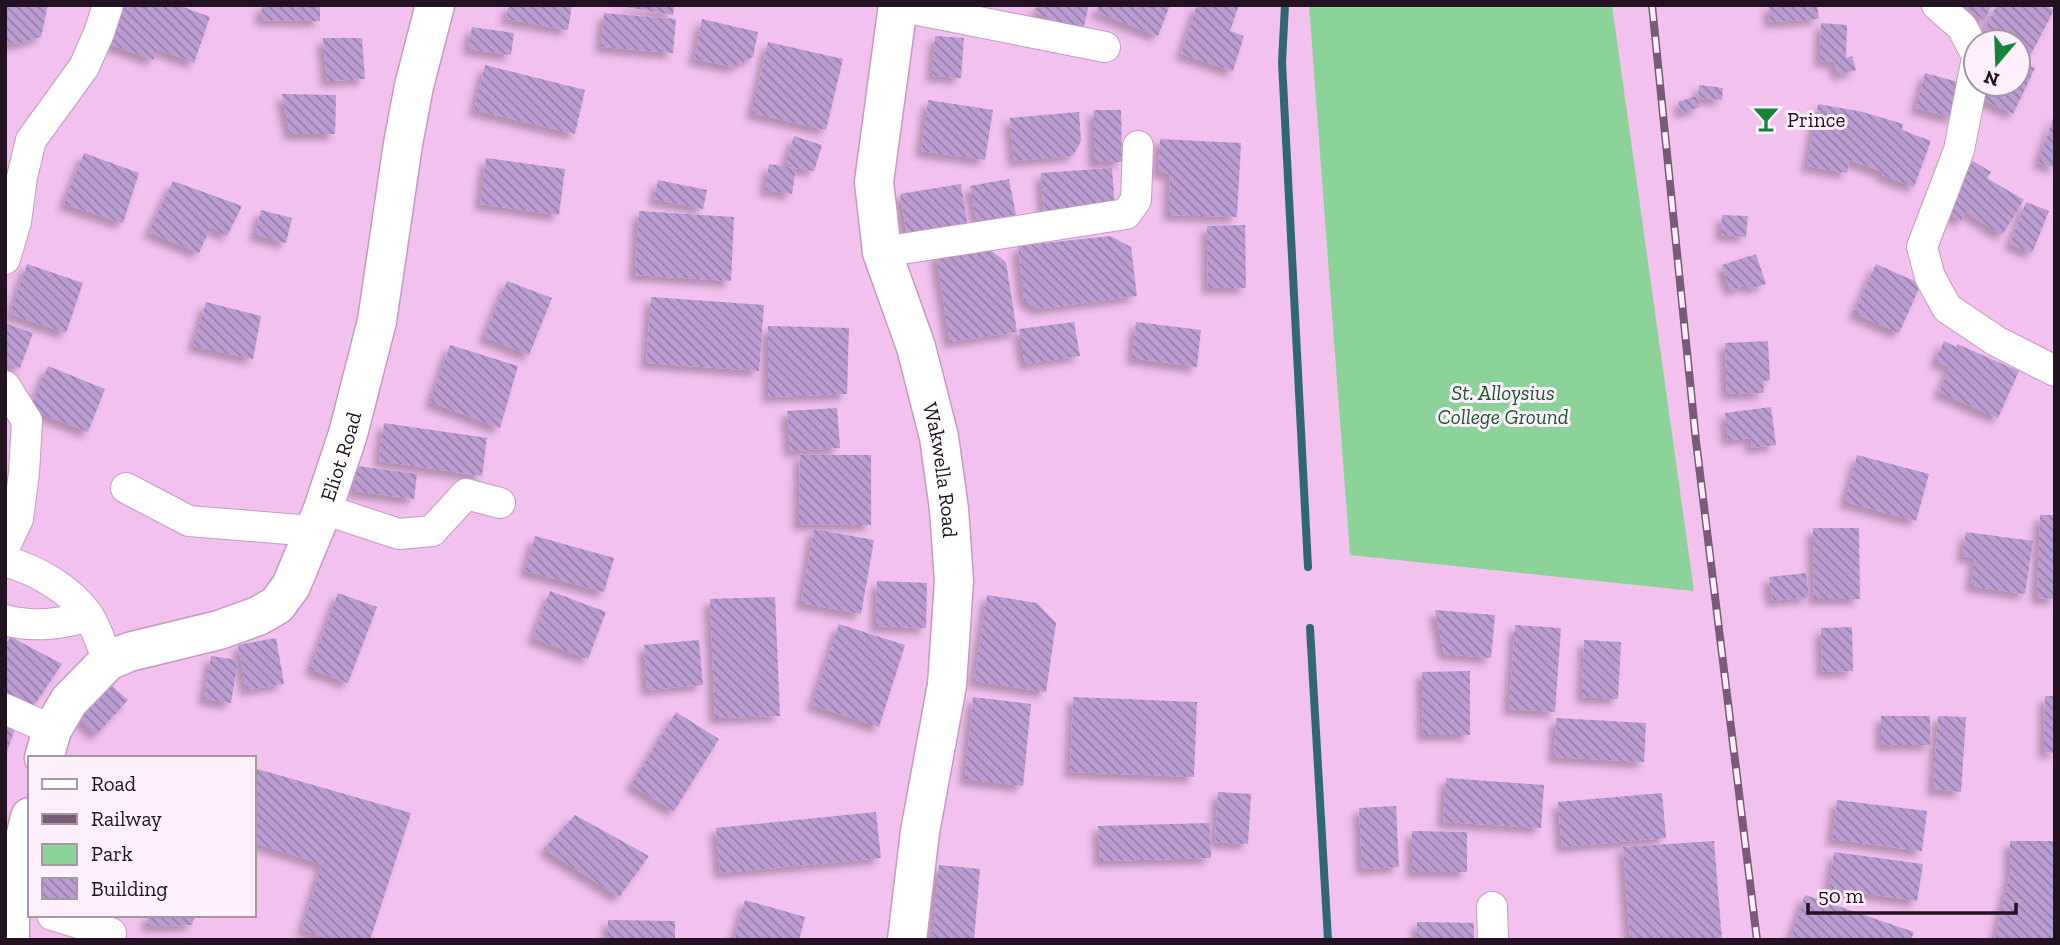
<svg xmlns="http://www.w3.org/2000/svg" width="2060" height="945" font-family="'Zilla Slab',serif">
	<defs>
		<pattern id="building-back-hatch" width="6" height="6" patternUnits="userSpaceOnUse" patternTransform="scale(1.75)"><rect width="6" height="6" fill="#ba9dd2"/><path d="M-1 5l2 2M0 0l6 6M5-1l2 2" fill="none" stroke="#977faa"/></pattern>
		<filter id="shadow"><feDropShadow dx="-6" dy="6" stdDeviation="3.5" flood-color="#0004"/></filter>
	</defs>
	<rect width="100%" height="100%" fill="#f2c1ee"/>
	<!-- park -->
	<path fill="#8bd398" d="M1309,5H1612L1694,591L1350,555Z"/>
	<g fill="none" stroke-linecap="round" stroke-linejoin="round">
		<!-- stream -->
		<path stroke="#306775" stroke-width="8" d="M1285,5L1282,62L1308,567
			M1310,628L1328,940"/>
	</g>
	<!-- building -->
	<path fill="url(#building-back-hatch)" filter="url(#shadow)" d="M5,5H48L41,37L16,44L5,42Z
		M111,5H178L210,17L194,63L158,49L153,60L98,40Z
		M262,5H320V21L261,20Z
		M509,5H572L568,30L506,19Z
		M614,5H674L673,15Z
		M1041,5H1089L1083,31L1058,24L1033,10Z
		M1099,5H1170L1158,36L1096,12Z
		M1197,5H1239L1230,31L1244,36L1233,71L1181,54Z
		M1769,5H1817L1819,19L1770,22Z
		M1954,5H1992L1985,20Z
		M1997,5H2045L2054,10L2031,54L2018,47V42H2008L1984,30Z
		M604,13L676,19L673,53L601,47Z
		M702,19L758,32L753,57L733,67L694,59Z
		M1821,23L1847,25L1846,58L1852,56L1856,70L1838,75L1834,62L1820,61Z
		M472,27L514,33L511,55L468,49Z
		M935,36L964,38L961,78L932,76Z
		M323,38H362L365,79L327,81Z
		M768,42L843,59L826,130L752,113Z
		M2018,60L2035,68L2013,114L1972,94L1976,84H2018Z
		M485,65L585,90L575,134L474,110Z
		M1925,73L1962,83L1953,118L1916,108Z
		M1699,85L1723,88L1722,100L1698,98Z
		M282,94L336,95L335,134H290Z
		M1696,96L1700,107L1682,113L1678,102Z
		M928,100L993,110L985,160L921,151Z
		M1818,104L1863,112L1903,124L1902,130L1931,141L1914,187L1882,175L1883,172L1849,160L1847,173L1807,166Z
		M1094,110H1121L1122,162H1094Z
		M1079,112L1081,141L1073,156L1014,161L1010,118Z
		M2055,113V168L2038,162Z
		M794,136L822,145L814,171L796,168L786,162Z
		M1160,139L1241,143L1237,217L1169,215L1170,174L1158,171Z
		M84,153L139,173L123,223L64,204Z
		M486,158L565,169L559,215L480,204Z
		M1973,161L1991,172L1987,178L2024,200L2002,235L1966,212L1961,221L1943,210Z
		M769,164L796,168L792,194L765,190Z
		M1112,168L1115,208L1044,214L1041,173Z
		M1009,179L1016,215L977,222L970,186Z
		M658,180L707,190L703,209L654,199Z
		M173,181L242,206L227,236L211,227L199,253L149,232Z
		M961,184L968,229L908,239L900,194Z
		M2026,202L2049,211L2032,253L2010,244Z
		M261,210L292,218L286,243L255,235Z
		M639,211L734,217L731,281L635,275Z
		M1722,215L1748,216L1746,237L1721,235Z
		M1245,225L1246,288H1208L1207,226Z
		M1110,236L1131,247L1137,296L1038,309L1024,300L1018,246Z
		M985,246L1006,262L1017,332L950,342L936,254Z
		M1756,254L1766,284L1749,289L1748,285L1730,290L1722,265Z
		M27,264L83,283L66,333L10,314Z
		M1876,264L1921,284L1899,333L1854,313Z
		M507,281L552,298L529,355L484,337Z
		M651,297L764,305L759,371L646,363Z
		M206,302L261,316L253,359L193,346Z
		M1074,322L1080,356L1025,364L1019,329Z
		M1136,322L1201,330L1197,367L1132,358Z
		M5,323L33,333L20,368L5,363Z
		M768,326L849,328L847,394L768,397Z
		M1768,341L1770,380L1763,381L1764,393L1727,394L1725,343Z
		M1944,341L1956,347L1957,344L2019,371L1998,418L1939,392L1950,367L1935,361Z
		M450,345L518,366L500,428L430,402Z
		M48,366L105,389L88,432L30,409Z
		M1771,407L1776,445L1752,448L1751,438L1728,440L1725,413Z
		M837,408L840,448L790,451L787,411Z
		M384,423L487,438L482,476L379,461Z
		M800,455H871V525L799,524Z
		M1857,455L1929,474L1916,521L1845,502Z
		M357,466L417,474L414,499L353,491Z
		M2040,515H2055V599L2037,598Z
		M1813,528H1859L1860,599H1814Z
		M814,529L874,540L861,614L801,603Z
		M1966,532L2033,541L2025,594L1971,586L1975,558L1962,556Z
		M535,536L614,558L604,592L525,571Z
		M1806,573L1809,597L1772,601L1769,577Z
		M877,581L927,583L926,628L876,626Z
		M550,591L606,612L588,659L533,638Z
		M338,593L377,607L348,683L310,669Z
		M987,595L1037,603L1056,623L1046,692L974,681Z
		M775,597L780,716L715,718L710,599Z
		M1435,610L1495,615L1491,658L1444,654Z
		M839,624L905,645L879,727L812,705Z
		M1515,625L1561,628L1555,712L1509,709Z
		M1852,627L1853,671L1822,672L1821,628Z
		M11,637L62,664L31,710L5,697V645Z
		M276,638L284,684L246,690L238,645Z
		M699,640L703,685L647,690L644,645Z
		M1584,640L1621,642L1618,699L1582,697Z
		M211,656L238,660L231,703L204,699Z
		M1470,671V735H1423L1422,672Z
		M110,684L128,700L96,735L78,718Z
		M2045,696H2055V753L2044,752Z
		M973,697L1031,704L1023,786L965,779Z
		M1073,697L1197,702L1194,777L1070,772Z
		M5,712L18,719L6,755H5Z
		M676,712L719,739L674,811L631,785Z
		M1881,716H1930V745H1881Z
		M1938,716L1966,717L1961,792L1933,789Z
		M1556,718L1646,723L1644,762L1554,757Z
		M254,768L411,813L370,940H334L302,930L322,864L254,843Z
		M1446,778L1544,785L1541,828L1443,822Z
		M1218,792L1251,794L1248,844L1215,842Z
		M1662,793L1666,838L1562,847L1558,802Z
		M1837,800L1927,811L1922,851L1832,839Z
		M1396,806L1399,867L1362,869L1359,808Z
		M876,812L881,858L720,873L716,828Z
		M575,815L649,856L619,897L544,849Z
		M1210,823L1211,858L1100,861L1098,826Z
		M1412,831L1467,832V872H1412Z
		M1714,841L1722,940H1630L1623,847Z
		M2010,841H2055V940L1995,939L2010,873Z
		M1834,852L1923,864L1917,901L1829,888Z
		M939,865L980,869L974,940H932Z
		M1805,895L1914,932L1911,940H1790Z
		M745,900L805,917L799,940H734Z
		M148,915H195L192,925L148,926Z
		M608,920L675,921V940H608Z
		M1417,922L1474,923V940H1417Z"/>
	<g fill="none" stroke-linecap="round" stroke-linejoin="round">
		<!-- street casing -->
		<g stroke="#c798c3" stroke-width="32">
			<path id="street" d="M1937,5L1962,27L1976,54
				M898,6L1105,47
				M1976,63L1959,150L1922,247L1930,277L1947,308L1996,341L2055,371
				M882,252L1126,214L1136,200L1138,146
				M5,259L16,222L22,177L31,140L84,67L99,33L108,5
				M5,386L27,421L24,473L18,519L5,546
				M126,488L189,521L313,531
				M323,509L399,534L432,531L466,494L500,503
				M5,561C36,570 69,588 88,615C97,628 102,647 108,661
				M5,620C34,628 61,624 89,616
				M5,709L52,730
				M1492,907L1493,940
				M52,915L111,933"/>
		</g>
		<!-- secondary casing -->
		<g stroke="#c798c3" stroke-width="41">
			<g id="secondary">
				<path id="s1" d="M44,758L52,730L69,701L108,661L129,652L219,630L258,616L277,605L291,586L323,509L348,434L377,321L403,144L414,86L435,5"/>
				<path d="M10,940V902L30,817"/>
			</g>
		</g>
		<!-- primary casing -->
		<g stroke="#c798c3" stroke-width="41">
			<g id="primary">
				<path id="s2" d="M898,5L874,182L882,252L916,347L939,437L949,509L954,581L947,685L920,832L907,940"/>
			</g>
		</g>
		<!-- street -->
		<use href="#street" stroke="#fff" stroke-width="30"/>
		<!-- secondary -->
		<use href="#secondary" stroke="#fff" stroke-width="38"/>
		<!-- primary -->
		<use href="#primary" stroke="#fff" stroke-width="38"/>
		<!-- rail casing -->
		<g stroke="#795b77" stroke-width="8">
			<path id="rail" d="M1652,5L1696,441L1757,940"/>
		</g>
		<!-- rail -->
		<use href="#rail" stroke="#feeffc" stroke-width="5" stroke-dasharray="16" stroke-linecap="butt"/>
	</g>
	<!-- icons -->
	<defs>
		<g id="bar-bare" transform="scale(2.1)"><path d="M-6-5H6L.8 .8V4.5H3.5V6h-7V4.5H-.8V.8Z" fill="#16853c" stroke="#feeffc" stroke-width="2.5" paint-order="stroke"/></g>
	</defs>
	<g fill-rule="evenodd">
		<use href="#bar-bare" x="1766" y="119"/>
	</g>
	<g text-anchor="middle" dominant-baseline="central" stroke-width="6" stroke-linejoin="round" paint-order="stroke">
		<!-- poi labels -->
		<g font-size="21" fill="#231222" stroke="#feeffc" text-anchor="start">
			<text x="1787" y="119">Prince</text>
		</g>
		<!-- park labels -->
		<g font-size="21" font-style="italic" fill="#185b2b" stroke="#feeffc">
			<text x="1503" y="392">St. Alloysius<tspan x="1503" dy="24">College Ground</tspan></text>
		</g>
		<!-- street labels -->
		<g font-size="21" fill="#231222" stroke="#feeffc">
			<text stroke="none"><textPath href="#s1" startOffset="460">Eliot Road</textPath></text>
			<text stroke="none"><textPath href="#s2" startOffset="476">Wakwella Road</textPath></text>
		</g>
	</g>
	<!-- border -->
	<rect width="2060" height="945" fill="none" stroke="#231222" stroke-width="14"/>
	<!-- legend -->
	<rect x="28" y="756" width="228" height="161" fill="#feeffc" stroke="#a697a5" stroke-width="2"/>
	<rect x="42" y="779" width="35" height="10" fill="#ffffff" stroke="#a697a5" stroke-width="2"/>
	<text x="91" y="791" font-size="21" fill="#231222">Road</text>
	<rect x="42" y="814" width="35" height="10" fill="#795b77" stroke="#a697a5" stroke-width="2"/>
	<text x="91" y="826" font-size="21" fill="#231222">Railway</text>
	<rect x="42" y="844" width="35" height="21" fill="#8bd398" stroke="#a697a5" stroke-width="2"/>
	<text x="91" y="861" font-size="21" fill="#231222">Park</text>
	<rect x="42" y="878" width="35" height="21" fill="url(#building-back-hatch)" stroke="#a697a5" stroke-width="2"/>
	<text x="91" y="896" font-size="21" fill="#231222">Building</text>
	<!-- north arrow -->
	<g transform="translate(1997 63) rotate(199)"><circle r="33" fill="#feeffc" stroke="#a697a5" stroke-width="2"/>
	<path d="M0-5L12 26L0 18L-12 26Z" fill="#16853c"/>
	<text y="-10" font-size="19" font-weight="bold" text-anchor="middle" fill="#231222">N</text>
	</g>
	<!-- scale -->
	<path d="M1808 903v10h208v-10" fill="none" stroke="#231222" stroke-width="3.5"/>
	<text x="1818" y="903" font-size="21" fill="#231222" stroke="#feeffc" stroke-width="5" paint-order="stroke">50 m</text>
</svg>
